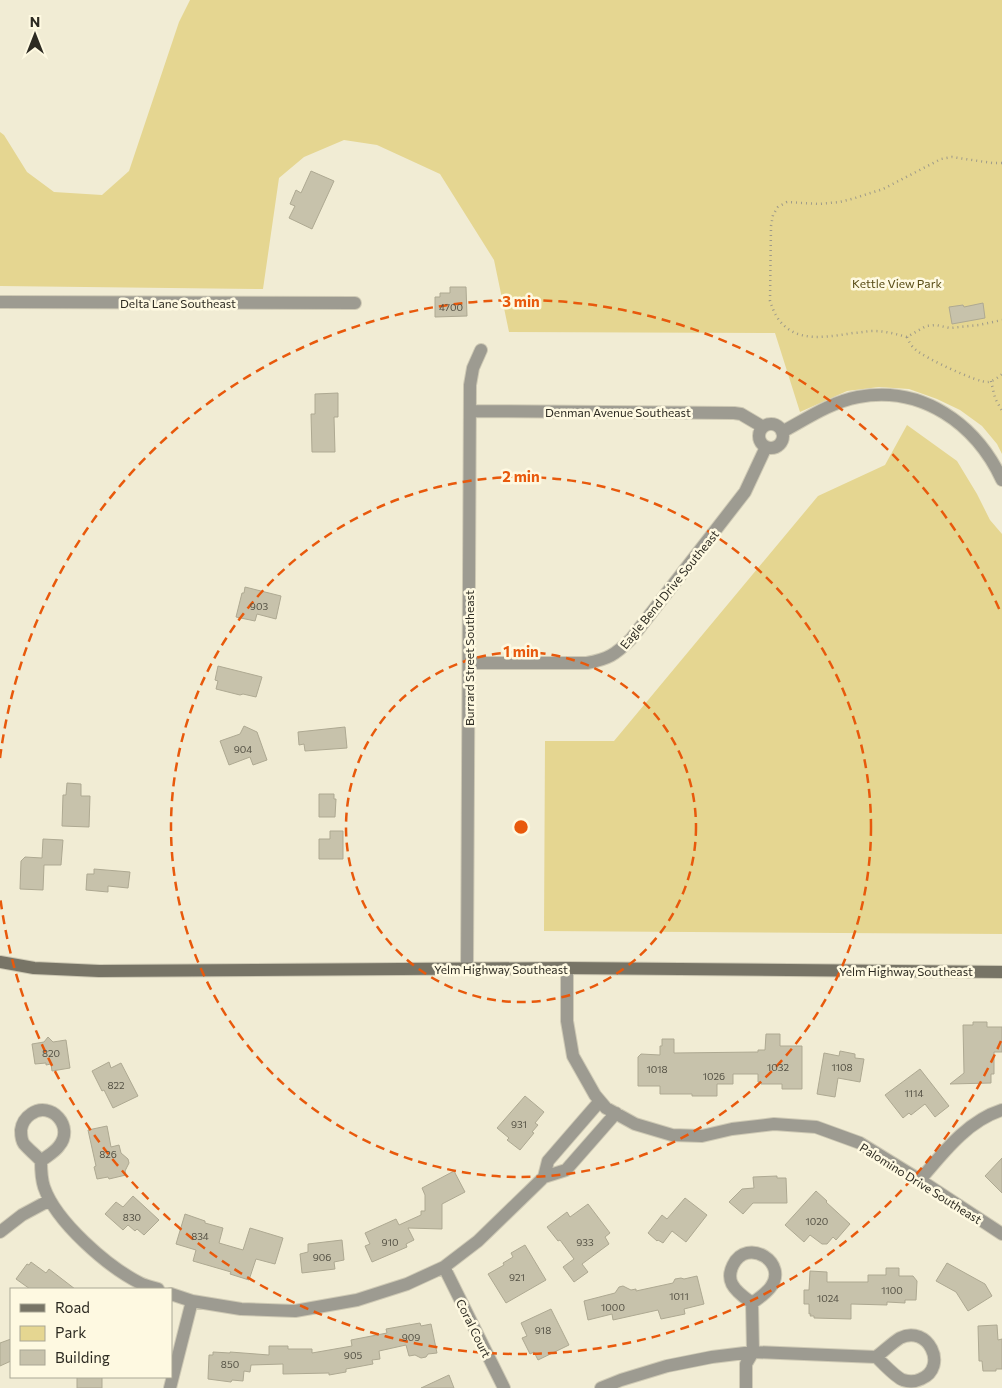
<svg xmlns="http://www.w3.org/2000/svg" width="1002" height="1388" font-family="Commissioner,sans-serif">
	<rect width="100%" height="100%" fill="#f1ecd4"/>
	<!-- green -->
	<path fill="#e5d691" d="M190,0H1002V454L997,444L982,426L960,410L937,399L909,389L879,387L847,391L800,412L775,333L509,332L494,260L440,174L377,145L344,140L304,157L279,178L263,289L0,286V132L4,135L27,172L54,192L102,195L129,171L179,22Z
		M907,425L957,461L977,494L990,520L1002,534V934L544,931L545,741H614L818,496L885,465Z"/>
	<!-- building -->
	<path fill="#c7c2ab" stroke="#aea992" d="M311,171L334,181L312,229L289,218L295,206L290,204L296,190L301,193Z
		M450,287H466L467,316L435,317V297H440V293H450Z
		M983,303L985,318L952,324L949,307L963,305L964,307Z
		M338,393V417H334L335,452H312L311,414H315V394Z
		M245,587L281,596L276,619L257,614L255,621L236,617L242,593H244Z
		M218,666L262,677L256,697L243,694L240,695L216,689L218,681L215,680Z
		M244,726L257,732L267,760L253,765L250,757L229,765L220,741L240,734Z
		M345,727L347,748L305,751L304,744L299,745L298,732Z
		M67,783L81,784V796H90L89,827L62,826L63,795H66Z
		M319,794H334V799H336L335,817H319Z
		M330,831H343V859H319V839H330Z
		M43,839L63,840L61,865H44L43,890L20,889L21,861L25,857L42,858Z
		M94,869L130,872L128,888L108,886V892L86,890L87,874H94Z
		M973,1022H987V1027H1002V1052H994V1074H991V1083L950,1084L964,1073L963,1025H973Z
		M766,1034H780V1046H802V1089H782V1084H761V1082H758V1074H733V1084H717V1096H692V1094H660V1086H638V1057L641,1054L660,1055V1046H662V1039H674V1053L758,1052V1050H765Z
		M48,1037L53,1042L66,1040L70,1068L52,1071L51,1064L46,1065V1063L35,1064L32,1044L44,1042Z
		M840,1051L855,1054V1058L864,1059L860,1082L838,1078L835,1097L817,1094L824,1053L839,1056Z
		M109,1062L111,1068L121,1063L138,1096L113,1108L104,1090L102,1091L92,1071Z
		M920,1069L949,1106L935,1117L925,1104L911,1115L909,1113L903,1118L885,1095Z
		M525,1096L544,1112L535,1123L538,1125L532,1132L534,1133L520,1150L507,1140L509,1138L497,1128Z
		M107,1126L111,1147L119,1145L121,1153L128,1159L129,1163L125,1171L126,1175L109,1179L108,1177L97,1179L94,1167L96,1166L88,1130Z
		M1002,1158V1193L985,1176Z
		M454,1171L465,1192L442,1204V1229L408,1228L414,1240L406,1244L407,1247L372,1262L365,1246L370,1244L365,1233L396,1219L399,1225L421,1215V1211H425V1195L422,1188Z
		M777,1176V1178H786L787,1203H753L743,1214L729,1202L742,1189L754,1188L753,1177Z
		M816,1191L827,1201L826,1202L850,1224L836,1240L833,1237L827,1244H822L810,1235L804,1242L785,1225Z
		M133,1196L159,1220L144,1235L137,1229L135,1231L128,1225L123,1230L105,1214L116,1202L123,1207Z
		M685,1198L707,1215L686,1242L672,1231L663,1243L658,1240L657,1241L648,1233L662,1215L667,1219Z
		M588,1204L610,1233L605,1237L609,1244L582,1264L588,1272L574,1282L563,1267L574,1259L560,1240L558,1241L547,1227L567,1212L570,1217Z
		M185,1214L205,1221V1223L223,1228L219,1243L243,1250L250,1228L283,1238L275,1264L256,1259L249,1280L230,1274L231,1272L193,1261L196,1250L176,1244Z
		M342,1240L344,1260L334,1262L335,1269L302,1273L300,1254L308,1252V1244Z
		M525,1245L546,1280L506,1303L488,1274L504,1265L503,1263L513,1257L511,1253Z
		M31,1262L46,1273L49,1269L75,1289H30L16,1279L27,1264L29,1265Z
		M947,1263L985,1284L992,1296L968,1311L956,1292L936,1281Z
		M886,1268H899V1276H913L917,1281L916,1300H905V1303L887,1302V1305L851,1304V1319L814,1318V1316H810L811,1314H809V1304H804V1290H809L810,1271L827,1272V1282H868V1275H886Z
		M697,1276L704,1304L684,1309L685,1314L661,1319L658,1310L613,1320L612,1314L588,1320L584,1301L615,1293L619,1287L623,1286L631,1290L636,1289V1291L673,1283L675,1279L681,1278L684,1279Z
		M551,1309L569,1345L538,1360L534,1352L530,1354L522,1338L527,1336L521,1323Z
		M420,1323L421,1326L431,1324L437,1353L428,1354L426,1357L421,1358L415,1355L409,1356L406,1345L379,1351L380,1359L372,1360L373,1364L346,1369V1372L329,1375V1373L283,1374V1364L251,1365L250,1372L244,1371L243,1381L232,1380L231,1382L208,1379L209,1355H213V1352L230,1353V1352L269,1355V1346H288V1349H312V1353L352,1346L351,1340L387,1333L386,1329Z
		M997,1325L998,1340L1002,1339V1369H996V1371H983L982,1361H979L978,1326Z
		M11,1339V1361L0,1366V1343Z
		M449,1375L454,1388H421Z
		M77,1377H102V1388H77Z"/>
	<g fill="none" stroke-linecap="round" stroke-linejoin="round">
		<!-- minor casing -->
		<g stroke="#cec9b4" stroke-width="14">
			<path id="minor" d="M0,302L355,303
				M470,411L734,413L741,414L763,427
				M759 436a12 12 0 1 1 24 0a12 12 0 1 1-24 0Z
				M782,432C806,419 831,402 858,397C922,385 976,424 1002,480
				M469,663H587C608,659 615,655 631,639L745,492L766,447
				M567,968V1021L573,1056L595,1095L606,1108L635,1124L672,1135L702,1136L732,1129L774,1124L816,1127L860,1143L920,1180L1002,1234
				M467,969L470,385L473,368L481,350
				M600,1101L548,1161L544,1177L566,1170L616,1113
				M41,1161C47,1156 55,1152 59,1146C75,1127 51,1100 31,1114C25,1118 22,1123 21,1130C21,1135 21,1140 24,1144C29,1150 36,1155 41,1161C41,1170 41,1178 44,1187C56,1222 108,1267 140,1283C146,1286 152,1287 158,1289
				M920,1180C943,1153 967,1121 1002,1110
				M0,1232L22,1215L50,1200
				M444,1267L504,1388
				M171,1294L192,1301L241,1309L295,1311L357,1300L407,1284L444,1267L478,1241L544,1177
				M170,1388L192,1301
				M601,1388L621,1380L667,1366L712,1357L753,1352L876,1357C883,1363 895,1377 903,1380C909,1382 915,1382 921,1379C949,1367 928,1324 900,1338C892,1343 884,1351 876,1357
				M746,1388V1364L753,1352L752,1303C758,1299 765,1294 770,1288C790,1263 747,1236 733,1265C730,1271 729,1278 732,1284C736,1292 745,1298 752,1303"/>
		</g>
		<!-- secondary casing -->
		<g stroke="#cec9b4" stroke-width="14">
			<path id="secondary" d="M0,962L34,968L99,971L567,968L1002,972"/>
		</g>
		<!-- path -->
		<path stroke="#9e9a89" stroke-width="2.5" stroke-dasharray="1 4" stroke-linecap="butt" d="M1002,163H992L952,157L941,159L883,189L855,198L840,202L819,204L787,202L778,207L773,215L771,226L770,301C783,344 817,339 853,333C860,333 866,331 873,331C885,331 896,334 907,337L926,326L936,325L950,328L979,325L1002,320
			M907,337C909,342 912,347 916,350C925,358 978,383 988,382C993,381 999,377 1002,374
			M991,381L995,398L1002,411"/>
		<!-- minor -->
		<use href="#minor" stroke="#9d9b91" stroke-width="12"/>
		<!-- secondary -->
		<use href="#secondary" stroke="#777466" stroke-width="12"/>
	</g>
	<!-- distance rings -->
	<g fill="none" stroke="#e8590c" stroke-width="2.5" stroke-dasharray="9 6">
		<circle cx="521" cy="827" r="175"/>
		<circle cx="521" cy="827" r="350"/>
		<path d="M1001 1041A525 525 0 0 1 0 896M0 758A525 525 0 0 1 1001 613"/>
	</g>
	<g text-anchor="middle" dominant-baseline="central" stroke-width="5" stroke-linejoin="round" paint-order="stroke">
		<!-- number labels -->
		<g font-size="10" fill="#545144">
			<text x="451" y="307">4700</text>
			<text x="259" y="606">903</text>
			<text x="243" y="749">904</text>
			<text x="51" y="1053">820</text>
			<text x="778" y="1067">1032</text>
			<text x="842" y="1067">1108</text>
			<text x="657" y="1069">1018</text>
			<text x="714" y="1076">1026</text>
			<text x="116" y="1085">822</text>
			<text x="914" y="1093">1114</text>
			<text x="519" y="1124">931</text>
			<text x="108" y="1154">826</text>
			<text x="132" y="1217">830</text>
			<text x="817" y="1221">1020</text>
			<text x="200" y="1236">834</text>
			<text x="390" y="1242">910</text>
			<text x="585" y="1242">933</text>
			<text x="322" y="1257">906</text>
			<text x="517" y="1277">921</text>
			<text x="892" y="1290">1100</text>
			<text x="679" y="1296">1011</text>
			<text x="828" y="1298">1024</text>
			<text x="613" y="1307">1000</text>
			<text x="543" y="1330">918</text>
			<text x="411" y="1337">909</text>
			<text x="353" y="1355">905</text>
			<text x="230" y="1364">850</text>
		</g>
		<!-- park labels -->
		<g font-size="12" fill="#574b15" stroke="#fef9e1">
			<text x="897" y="283">Kettle View Park</text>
		</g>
		<!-- street labels -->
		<g font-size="12" fill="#2d2b22" stroke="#fef9e1">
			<text x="178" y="303">Delta Lane Southeast</text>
			<text x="618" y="412">Denman Avenue Southeast</text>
			<text transform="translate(669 589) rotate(-51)">Eagle Bend Drive Southeast</text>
			<text transform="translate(469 658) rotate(-90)">Burrard Street Southeast</text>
			<text x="501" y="969">Yelm Highway Southeast</text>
			<text x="906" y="971">Yelm Highway Southeast</text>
			<text transform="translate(921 1183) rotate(32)">Palomino Drive Southeast</text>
			<text transform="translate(474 1328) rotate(64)">Coral Court</text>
		</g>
	</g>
	<circle cx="521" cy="827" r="8" fill="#e8590c" stroke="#fef9e1" stroke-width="2.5"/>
	<g font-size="15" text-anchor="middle" font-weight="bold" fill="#e8590c" stroke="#fef9e1" stroke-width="5" stroke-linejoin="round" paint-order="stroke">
		<text x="521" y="307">3 min</text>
		<text x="521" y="482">2 min</text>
		<text x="521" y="657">1 min</text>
	</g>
	<!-- legend -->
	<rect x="10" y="1288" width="162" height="90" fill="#fef9e1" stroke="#aaa795"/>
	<rect x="20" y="1304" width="25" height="8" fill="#777466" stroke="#aaa795"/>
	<text x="55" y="1313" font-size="15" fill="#2d2b22">Road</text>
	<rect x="20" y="1326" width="25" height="15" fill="#e5d691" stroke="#aaa795"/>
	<text x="55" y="1338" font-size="15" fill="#2d2b22">Park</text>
	<rect x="20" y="1350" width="25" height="15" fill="#c7c2ab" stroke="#aaa795"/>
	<text x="55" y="1363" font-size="15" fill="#2d2b22">Building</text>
	<!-- north arrow -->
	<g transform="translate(35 35)" stroke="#fef9e1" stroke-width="4" paint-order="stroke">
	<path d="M0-4L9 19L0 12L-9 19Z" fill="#2d2b22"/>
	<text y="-8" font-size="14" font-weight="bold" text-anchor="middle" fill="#2d2b22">N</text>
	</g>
</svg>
